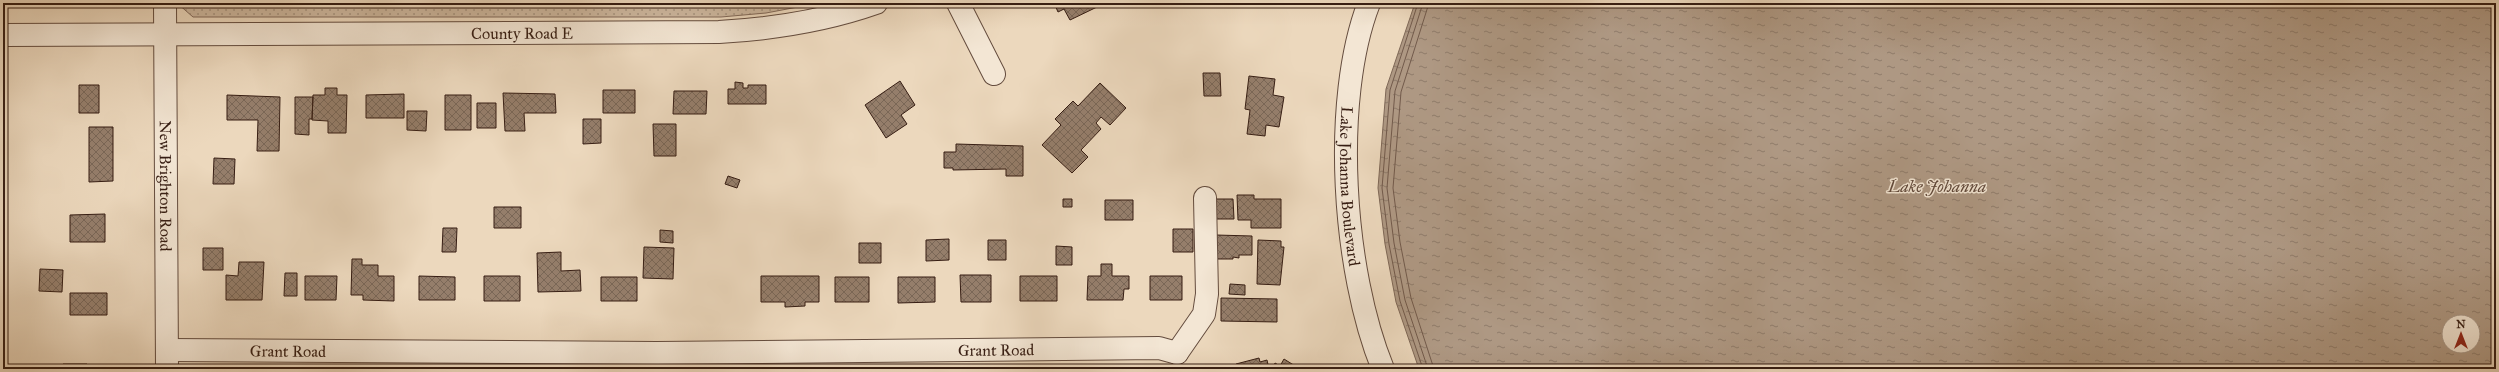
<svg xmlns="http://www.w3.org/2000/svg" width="2499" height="372" font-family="'IM FELL Great Primer',serif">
	<defs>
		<pattern id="grass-dots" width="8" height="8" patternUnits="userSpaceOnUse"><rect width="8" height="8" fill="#cdb8a0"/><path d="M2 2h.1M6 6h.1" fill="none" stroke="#a79581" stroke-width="1.8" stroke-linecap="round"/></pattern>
		<pattern id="water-ripples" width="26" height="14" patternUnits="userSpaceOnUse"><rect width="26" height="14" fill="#ae9883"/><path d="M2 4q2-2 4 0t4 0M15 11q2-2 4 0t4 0" fill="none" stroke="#8e7b6a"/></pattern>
		<pattern id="building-cross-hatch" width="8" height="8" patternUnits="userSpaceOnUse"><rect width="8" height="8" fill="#957e6b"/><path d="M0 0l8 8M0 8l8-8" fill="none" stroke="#7a6757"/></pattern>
	</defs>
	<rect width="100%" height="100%" fill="#ecd8bd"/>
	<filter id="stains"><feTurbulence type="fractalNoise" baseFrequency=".005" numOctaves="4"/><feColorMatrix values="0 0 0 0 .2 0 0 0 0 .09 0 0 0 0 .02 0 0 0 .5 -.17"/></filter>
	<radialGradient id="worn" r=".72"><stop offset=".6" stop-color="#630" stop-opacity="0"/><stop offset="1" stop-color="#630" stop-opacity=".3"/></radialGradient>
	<!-- grass -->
	<path fill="url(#grass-dots)" stroke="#826a5a" d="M177,3H819L766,13L721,17H193Z"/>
	<!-- water -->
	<path fill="url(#water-ripples)" stroke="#7e6756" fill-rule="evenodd" d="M1415,3H2496V369H1419L1396,302L1385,244L1378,188L1386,89ZM2449,322H2473V346H2449Z"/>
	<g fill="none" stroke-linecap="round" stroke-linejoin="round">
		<!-- shore -->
		<path stroke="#725a4b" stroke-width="1" d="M1418,3L1390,90L1382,188L1389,244L1400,301L1423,369
			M1423,3L1395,91L1387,188L1394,243L1405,300L1428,369
			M1429,3L1401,92L1393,188L1400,242L1411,298L1434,369"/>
	</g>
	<!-- building -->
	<path fill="url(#building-cross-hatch)" stroke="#361d13" d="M1054,3H1096L1097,7L1070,20L1064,9L1058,12Z
		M1186,3H1211V7H1186Z
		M1223,3H1245V4H1223Z
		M1203,73H1220L1221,96H1204Z
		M1249,76L1275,79L1273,95L1284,97L1279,127L1266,125L1265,136L1247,134L1250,110L1245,109Z
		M900,81L915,105L901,115L907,124L886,138L865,105Z
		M735,82L743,83V88H748V85H766V104H728V89H735Z
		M1100,83L1126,108L1110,125L1101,117L1096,123L1101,129L1081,150L1088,157L1072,173L1042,145L1061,125L1055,119L1073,101L1078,106Z
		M79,85H99V113H79Z
		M325,88H337V95H347L346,133H328V121L312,120L313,95H325Z
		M603,90H635V113H603Z
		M674,91H707L706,114H673Z
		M503,93L555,94L556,113H524L525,131H505Z
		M404,94V118H366V95Z
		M227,95L280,97L279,151H257L258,120H227Z
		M445,95H471V130H445Z
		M295,97H313L312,119H309V135L295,134Z
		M477,103H496V128H477Z
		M407,111H427L426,131L407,130Z
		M583,119H601V143L583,144Z
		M653,124H676V156H654Z
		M89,127H113V181L89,182Z
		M956,144L1023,146V176H1006V169L953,170V168H944V152H956Z
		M214,158L235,159L234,184H213Z
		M728,176L740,180L737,188L725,184Z
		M1237,195H1254V199H1281V228H1251V220H1238Z
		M1063,199H1072V207H1063Z
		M1215,199H1233L1234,219H1216Z
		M1105,200H1133V220H1105Z
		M494,207H521V228H494Z
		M105,214V242H70V215Z
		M443,228H457L456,252H442Z
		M1173,229H1193V252H1173Z
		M660,230L673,231V243L660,242Z
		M1216,235L1252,236V255H1239V258L1233,257V259H1216Z
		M949,239V260L926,261V240Z
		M988,240H1006V260H988Z
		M1258,240L1281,241V247H1284L1280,285L1257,284Z
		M859,243H881V263H859Z
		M1056,246L1072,247V265H1056Z
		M644,247L674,248L673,279L643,278Z
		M203,248H223V270H203Z
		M561,252V271L580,270L581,291L538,292L537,253Z
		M352,259H362V265H378V276H394V301L363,300V295H351Z
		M239,262H264L262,300H226V275L238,276Z
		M1101,264H1112V276H1129V289H1124L1123,300H1087L1088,276H1101Z
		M40,269L63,270L62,292L39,291Z
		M285,273H297V296H284Z
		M960,275H991V302H961Z
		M305,276H337L336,300H305Z
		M419,276L455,277V300H419Z
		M484,276H520V301H484Z
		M761,276H819V302H805V306L785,307V302H761Z
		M1020,276H1057V301H1020Z
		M1150,276H1182V300H1150Z
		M601,277H637V301H601Z
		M835,277H869V302H835Z
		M898,277H935V302L898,303Z
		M1230,284L1245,285V295L1229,294Z
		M70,293H107V315H70Z
		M1221,298L1277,299V322L1221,321Z
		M1259,358L1260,362L1267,360L1269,369H1237L1236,364Z
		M1284,359L1300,369H1272L1275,363L1280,366Z
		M63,364H87V369H63Z"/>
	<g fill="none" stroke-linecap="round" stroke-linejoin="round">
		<!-- minor casing -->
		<g stroke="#644c3e" stroke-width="24">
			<g id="minor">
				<path id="s1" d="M165,3L167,369"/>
				<path d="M958,3L994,74"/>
				<path id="s2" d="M1369,3C1331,101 1343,272 1383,369"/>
				<path id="s3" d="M3,35L719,32C772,29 825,21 876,3"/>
				<path id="s4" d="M167,350L657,353L1159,348L1177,353"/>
				<path d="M1177,353L1204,314L1207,294L1205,198"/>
			</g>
		</g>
		<!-- minor -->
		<use href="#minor" stroke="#f3e6d4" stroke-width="22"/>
	</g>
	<g text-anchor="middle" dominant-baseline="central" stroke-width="3" stroke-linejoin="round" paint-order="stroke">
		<!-- street labels -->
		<g font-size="16" fill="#361d13" stroke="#f3e6d4">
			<text stroke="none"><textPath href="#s3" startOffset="519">County Road E</textPath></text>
			<text stroke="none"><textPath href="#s1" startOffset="183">New Brighton Road</textPath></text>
			<text stroke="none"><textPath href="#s2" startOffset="186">Lake Johanna Boulevard</textPath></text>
			<text stroke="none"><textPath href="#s4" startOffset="121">Grant Road</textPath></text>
			<text stroke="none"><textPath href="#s4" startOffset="829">Grant Road</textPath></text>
		</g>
		<!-- water labels -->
		<g font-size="17" font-style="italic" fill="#60483a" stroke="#f3e6d4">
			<text x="1937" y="186">Lake Johanna</text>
		</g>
	</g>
	<!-- margin -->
	<rect width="2499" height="372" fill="none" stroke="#ecd8bd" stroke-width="16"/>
	<rect x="4" y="4" width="2491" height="364" fill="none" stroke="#361d13" stroke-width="2"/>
	<rect x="8" y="8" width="2483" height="356" fill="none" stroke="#361d13"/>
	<!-- north arrow -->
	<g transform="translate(2461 334)"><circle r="19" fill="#f3e6d4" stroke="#a79687"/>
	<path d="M0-3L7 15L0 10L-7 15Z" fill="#8f2418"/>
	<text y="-6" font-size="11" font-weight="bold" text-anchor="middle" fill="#361d13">N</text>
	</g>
	<rect width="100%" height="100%" filter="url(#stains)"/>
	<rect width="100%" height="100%" fill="url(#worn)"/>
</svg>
